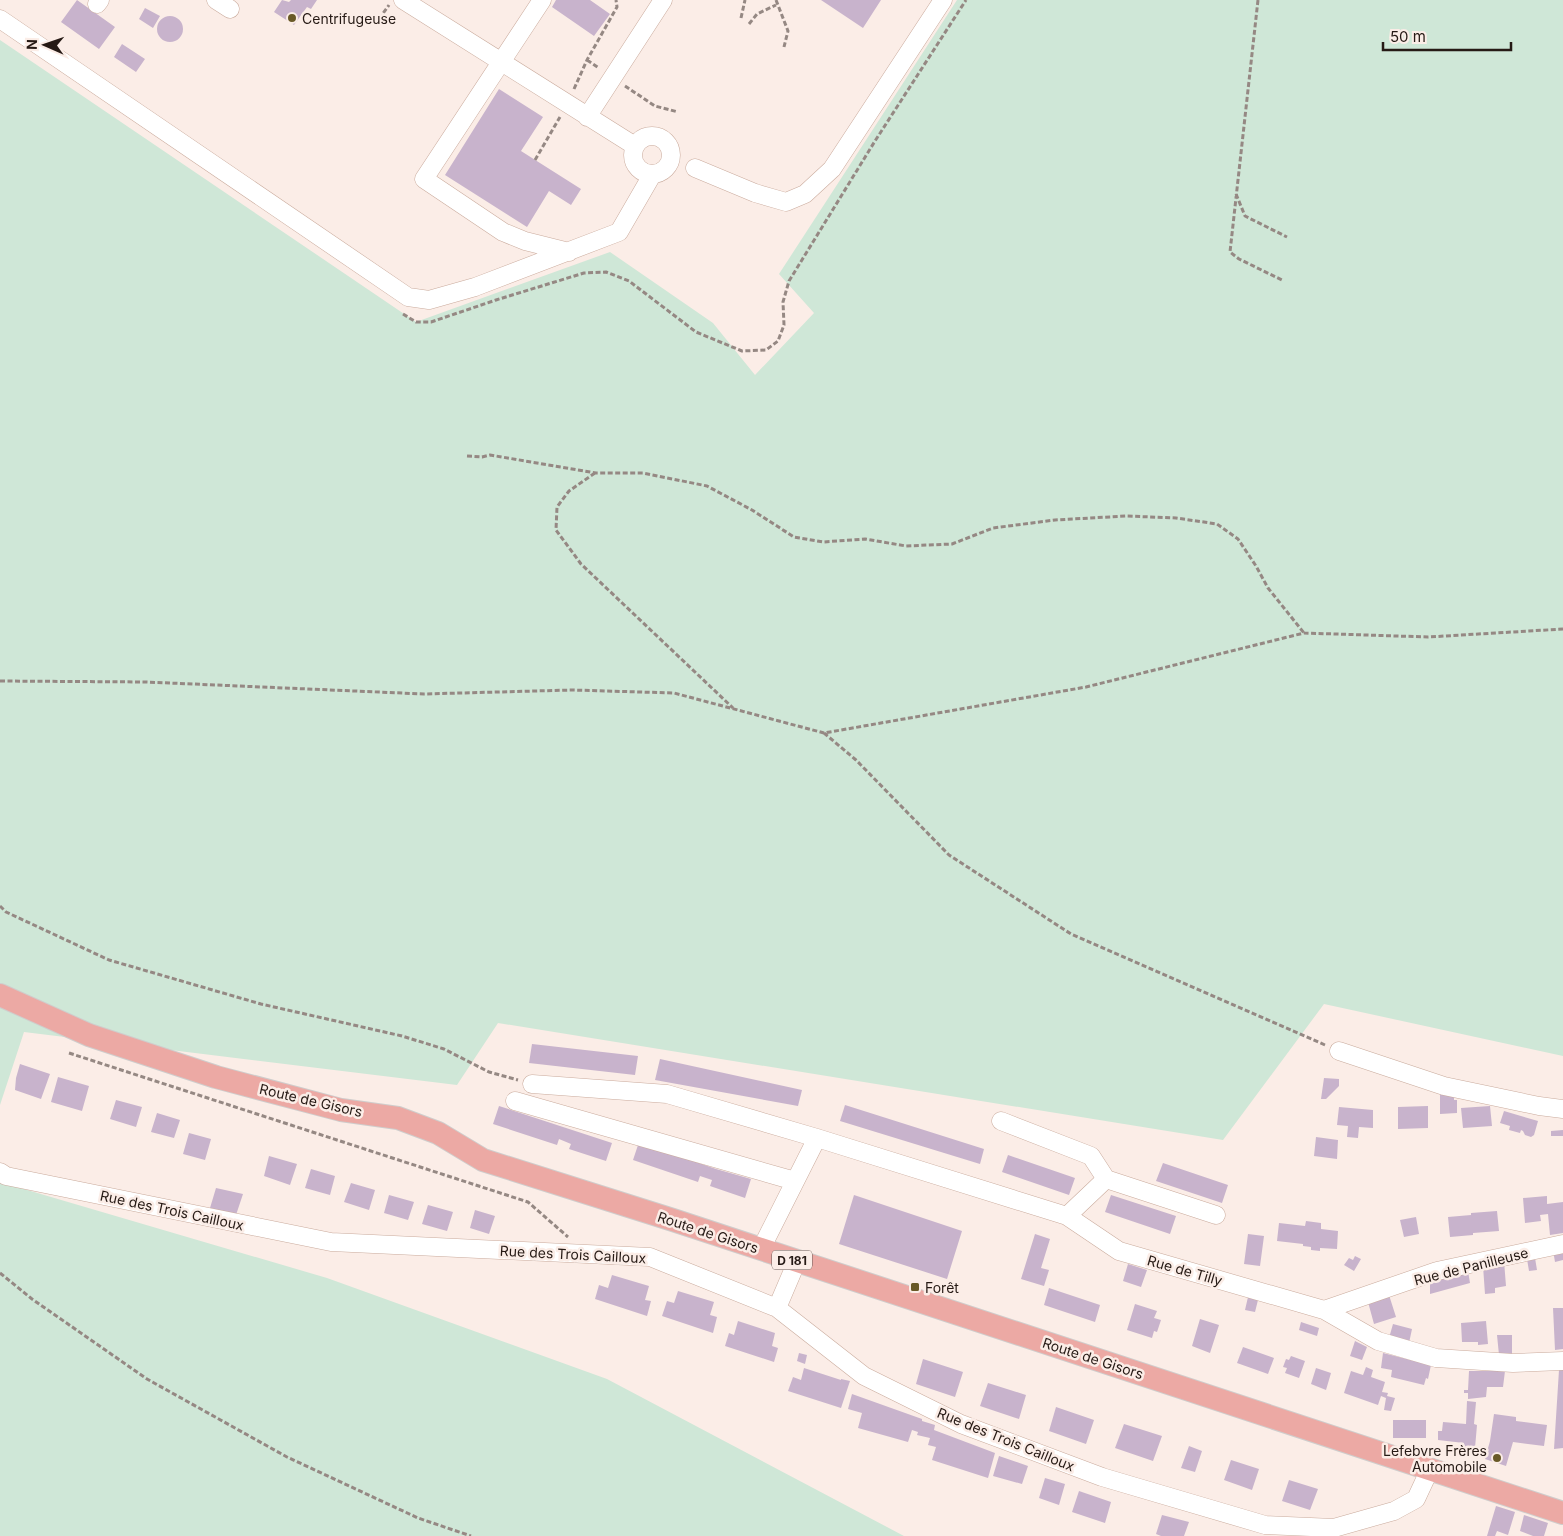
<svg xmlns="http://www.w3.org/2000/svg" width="1563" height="1536" font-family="Inter,sans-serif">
	<rect width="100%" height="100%" fill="#fbede7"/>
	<!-- green -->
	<path fill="#cfe7d7" d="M957,0H1563V1056L1324,1004L1223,1140L498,1023L457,1085L24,1032L0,1105V40L416,322L610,252L713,323L755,375L814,313L779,274Z
		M0,1182L327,1278L607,1379L904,1536H0Z"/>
	<!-- building -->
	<path fill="#c8b3cc" d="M77,0L115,27L99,49L61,22Z
		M282,0L289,2L291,0H317L311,9L307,7L294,25L274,12Z
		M556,0H590L610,14L594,36L552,7Z
		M821,0H881L863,28Z
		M145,8L160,16L153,28L139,19Z
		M157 29a13 13 0 1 1 26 0a13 13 0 1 1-26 0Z
		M122,44L145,59L136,72L114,57Z
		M499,89L543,117L521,151L581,189L571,205L549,191L527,227L445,175Z
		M532,1044L638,1056L635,1075L529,1063Z
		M660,1059L802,1090L798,1106L655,1080Z
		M20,1064L50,1074L41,1099L15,1090L16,1078Z
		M58,1077L89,1086L82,1111L51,1102Z
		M1324,1078L1339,1079V1086L1326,1099H1321Z
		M1440,1094H1454V1100H1457V1113L1440,1114Z
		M116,1100L142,1107L136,1127L110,1119Z
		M845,1105L984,1149L980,1164L840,1121Z
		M499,1106L612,1143L606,1161L569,1149L571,1144L559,1139L557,1145L493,1124Z
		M1428,1106V1128L1398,1129V1107Z
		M1490,1106L1492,1126L1463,1128L1461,1108Z
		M1339,1107L1373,1110V1128L1359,1127L1358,1138L1347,1137L1348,1126L1337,1125Z
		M1504,1111L1538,1121L1534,1135L1531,1137L1525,1135L1523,1131L1521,1130L1520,1133L1509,1130L1510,1126L1500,1123Z
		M157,1113L180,1120L174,1138L151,1132Z
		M1563,1130V1136H1551V1131Z
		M189,1133L211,1139L205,1160L183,1154Z
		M1316,1137L1338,1140L1337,1159L1314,1156Z
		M639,1142L716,1169L751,1179L745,1198L710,1186L712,1180L700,1176L698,1182L633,1160Z
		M1008,1155L1075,1178L1069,1195L1002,1172Z
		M269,1156L297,1164L290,1185L264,1176Z
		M1163,1163L1228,1185L1222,1203L1156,1181Z
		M311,1169L335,1176L330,1195L305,1188Z
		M351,1183L375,1190L369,1210L344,1202Z
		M216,1188L243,1194L236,1215L210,1208Z
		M389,1195L414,1202L408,1220L384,1213Z
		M854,1195L962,1231L947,1279L839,1244Z
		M1111,1195L1176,1216L1170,1234L1105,1212Z
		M1547,1196V1204L1563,1202V1233L1550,1235L1548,1214L1540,1215L1541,1221L1525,1223L1523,1198Z
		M428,1205L453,1212L447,1231L422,1224Z
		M475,1210L495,1216L489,1234L470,1228Z
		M1497,1211L1499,1231L1473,1233V1235L1450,1237L1448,1217L1471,1215V1213Z
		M1416,1217L1419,1234L1404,1237L1400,1220Z
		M1306,1221L1321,1223V1229L1338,1231L1337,1249L1320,1248V1251L1311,1250V1247L1303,1246V1244L1277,1241L1279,1223L1305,1226Z
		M1035,1234L1050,1239L1041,1268L1049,1270L1044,1286L1021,1279Z
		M1248,1234L1264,1236L1260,1266L1244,1264Z
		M1563,1248V1260L1555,1262L1553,1250Z
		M1355,1256L1361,1259L1354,1271L1344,1265L1349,1258L1353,1260Z
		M1535,1258L1537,1270L1529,1271L1527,1259Z
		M1504,1261L1506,1286L1495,1288V1293L1485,1294L1483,1266Z
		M1128,1264L1147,1270L1141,1287L1123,1281Z
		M1468,1271L1470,1283L1430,1294V1283Z
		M612,1275L649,1286L645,1300L651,1301L647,1316L595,1299L599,1285L608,1288Z
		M1049,1288L1100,1305L1095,1322L1044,1305Z
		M678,1291L714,1302L710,1315L717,1317L713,1333L662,1316L667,1301L674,1303Z
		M1389,1295L1396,1317L1374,1324L1368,1302Z
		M1248,1297L1258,1300L1255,1312L1245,1310Z
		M1135,1304L1157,1311L1154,1318L1161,1320L1157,1332L1154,1331L1152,1338L1127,1330Z
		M1553,1308H1563V1349L1555,1350Z
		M1200,1319L1219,1325L1210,1353L1192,1346Z
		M738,1321L775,1333L772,1346L778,1348L774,1362L725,1346L729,1333L734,1335Z
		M1486,1321L1488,1344L1478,1345V1342H1462L1461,1323Z
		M1301,1322L1319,1328L1317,1336L1299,1330Z
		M1393,1324L1412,1329L1409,1343L1389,1338Z
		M1497,1335H1512V1356L1499,1355Z
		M1355,1341L1367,1347L1362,1360L1350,1356Z
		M1243,1347L1274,1358L1268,1374L1237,1363Z
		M799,1353L807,1355L805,1364L797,1361Z
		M1383,1353L1431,1365L1428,1379L1426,1378L1424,1385L1391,1377L1392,1370L1381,1368Z
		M1291,1356L1305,1361L1299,1378L1285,1373L1287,1368L1283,1367L1286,1359L1289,1360Z
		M923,1359L963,1372L955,1397L916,1384Z
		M1366,1367L1373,1370L1371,1377L1385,1382L1382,1392L1388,1393L1387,1396L1395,1398L1391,1411L1384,1410L1386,1398L1381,1396L1378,1405L1344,1393L1351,1371L1363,1375Z
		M804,1368L841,1380V1379L850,1381L841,1408L788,1391L793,1377L801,1380Z
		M1316,1368L1331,1373L1326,1390L1311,1384Z
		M1559,1370H1563V1448L1554,1449Z
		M1469,1371H1505L1503,1387H1487L1486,1397L1468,1399V1393H1464V1390H1468Z
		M988,1383L1026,1395L1019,1419L980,1406Z
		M852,1394L922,1419V1421L935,1425L934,1430L995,1453L988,1478L932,1460L936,1447L928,1445L930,1438L917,1435L918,1432L912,1430L908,1442L858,1428L862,1413L848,1409Z
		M1467,1401L1476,1402L1474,1424L1477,1425L1475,1448H1464V1443L1438,1440V1431H1442L1443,1422L1466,1424Z
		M1056,1407L1094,1420L1086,1444L1049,1431Z
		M1494,1414L1516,1417V1421L1547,1425L1544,1446L1513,1442L1506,1466L1485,1459L1490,1441Z
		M1393,1420H1426V1438H1393Z
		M1124,1424L1162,1436L1153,1461L1115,1448Z
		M1189,1446L1202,1451L1195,1472L1181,1468Z
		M999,1456L1028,1466L1022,1484L993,1476Z
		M1231,1460L1259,1469L1252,1490L1224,1480Z
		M1045,1478L1065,1484L1059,1505L1039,1498Z
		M1289,1480L1318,1489L1310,1510L1282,1501Z
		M1079,1491L1111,1502L1105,1523L1072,1512Z
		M1496,1506L1515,1512L1508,1535L1497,1531L1495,1536H1487Z
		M1162,1515L1189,1522L1184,1536H1161L1156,1534Z
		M1524,1515L1548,1523L1544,1536H1533L1520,1531Z"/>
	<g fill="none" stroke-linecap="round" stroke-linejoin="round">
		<!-- minor casing -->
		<g stroke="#caab9d" stroke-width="19">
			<path id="minor" d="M216,0L230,9
				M403,0L635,146
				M542,0L424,179L503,232L525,241L569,252
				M97,4L100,0
				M0,19L408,297L429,300L475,287L619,232L652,175
				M587,117L663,0
				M633 155a19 19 0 1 1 38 0a19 19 0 1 1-38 0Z
				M695,168L755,193L786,202L805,194L832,169L943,0
				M1339,1051L1444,1086L1539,1106L1563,1109
				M532,1084L667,1094L817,1138L1067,1216L1119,1251L1324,1310L1378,1341L1436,1358L1513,1363L1563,1361
				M515,1101L795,1181
				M1001,1121L1091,1156L1106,1179L1067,1216
				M0,1172L6,1176L331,1242L650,1257L777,1308L864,1376L961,1424L1102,1477L1265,1525L1334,1528L1394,1511L1416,1499L1430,1469
				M1106,1179L1216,1215
				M761,1249L817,1138
				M777,1308L797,1261
				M1324,1310L1437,1271L1563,1244"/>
		</g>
		<!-- major casing -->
		<g stroke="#cfcdcc" stroke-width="24">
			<path id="major" d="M0,995L89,1035L216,1077L341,1110L398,1118L438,1133L483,1160L673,1220L1563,1513"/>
		</g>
		<!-- path -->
		<path stroke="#958883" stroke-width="3" stroke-dasharray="5 2.5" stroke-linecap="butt" d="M776,0L788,31L784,47
			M1258,0L1230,252L1239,259L1282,280
			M741,18L745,0
			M379,19L389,5
			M749,24L757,14L776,5
			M587,60L599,68
			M625,86L655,106L678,112
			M574,89L587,60L617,7L616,0
			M535,160L560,117
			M1236,194L1245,216L1287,237
			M403,314L416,322H431L496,300L584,273L606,272L629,281L696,332L742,351L766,350L778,341L784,325L783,302L789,281L875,141L966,0
			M467,456L482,457L490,455L596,473H643L707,486L752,510L794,537L823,542L865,539L906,546L952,544L993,528L1055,520L1126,516L1176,518L1217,524L1238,539L1256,566L1268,588L1304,633
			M595,473L569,491L557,507L556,530L581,564L733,708
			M0,681L146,682L424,694L572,690L674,693L824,733
			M0,906L6,912L109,960L261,1004L402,1036L444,1049L489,1072L518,1080
			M1325,1045L1071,934L949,855L856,760L824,733L1086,687L1304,633L1428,637L1563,629
			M69,1053L528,1202L568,1237
			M0,1273L32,1299L147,1379L287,1457L418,1518L471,1536"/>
		<!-- minor -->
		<use href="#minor" stroke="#fff" stroke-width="18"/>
		<!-- major -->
		<use href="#major" stroke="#eca9a4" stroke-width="22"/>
	</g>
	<!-- markers -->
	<g fill="#695927" stroke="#fbede7" stroke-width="2">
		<circle cx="292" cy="18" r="5"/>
		<rect x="910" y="1282" width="10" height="10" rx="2.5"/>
		<circle cx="1497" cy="1458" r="5"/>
	</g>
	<g text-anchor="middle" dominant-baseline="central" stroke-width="5" stroke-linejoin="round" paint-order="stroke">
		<!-- shield labels -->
		<rect fill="#fbede7" stroke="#665954" stroke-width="1" x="772" y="1250.5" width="40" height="19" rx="4"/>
		<g font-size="12" font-weight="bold" fill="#261a15">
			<text x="792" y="1260">D 181</text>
		</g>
		<!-- poi labels -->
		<g font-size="14" fill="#261a15" stroke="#fbede7" text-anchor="start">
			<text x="302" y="18">Centrifugeuse</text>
			<text x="925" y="1287">Forêt</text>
			<text x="1487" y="1450" text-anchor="end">Lefebvre Frères<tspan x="1487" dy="16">Automobile</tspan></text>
		</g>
		<!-- street labels -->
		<g font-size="14" fill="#261a15" stroke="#fbede7">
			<text transform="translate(311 1100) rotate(13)">Route de Gisors</text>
			<text transform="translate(172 1210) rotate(12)">Rue des Trois Cailloux</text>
			<text transform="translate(708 1232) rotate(18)">Route de Gisors</text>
			<text transform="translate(573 1254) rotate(3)">Rue des Trois Cailloux</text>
			<text transform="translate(1471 1266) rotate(-14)">Rue de Panilleuse</text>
			<text transform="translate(1185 1270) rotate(16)">Rue de Tilly</text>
			<text transform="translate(1093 1358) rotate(18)">Route de Gisors</text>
			<text transform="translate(1006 1439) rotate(22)">Rue des Trois Cailloux</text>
		</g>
	</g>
	<!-- north arrow -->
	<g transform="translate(45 45) rotate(272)" stroke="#fbede7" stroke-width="4" paint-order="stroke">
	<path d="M0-4L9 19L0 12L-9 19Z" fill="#261a15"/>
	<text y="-8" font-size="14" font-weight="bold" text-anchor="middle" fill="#261a15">N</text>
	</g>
	<!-- scale -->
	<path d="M1383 42v8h128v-8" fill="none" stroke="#261a15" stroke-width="2.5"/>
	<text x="1390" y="42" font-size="15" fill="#261a15" stroke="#fbede7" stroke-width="4" paint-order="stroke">50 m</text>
</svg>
